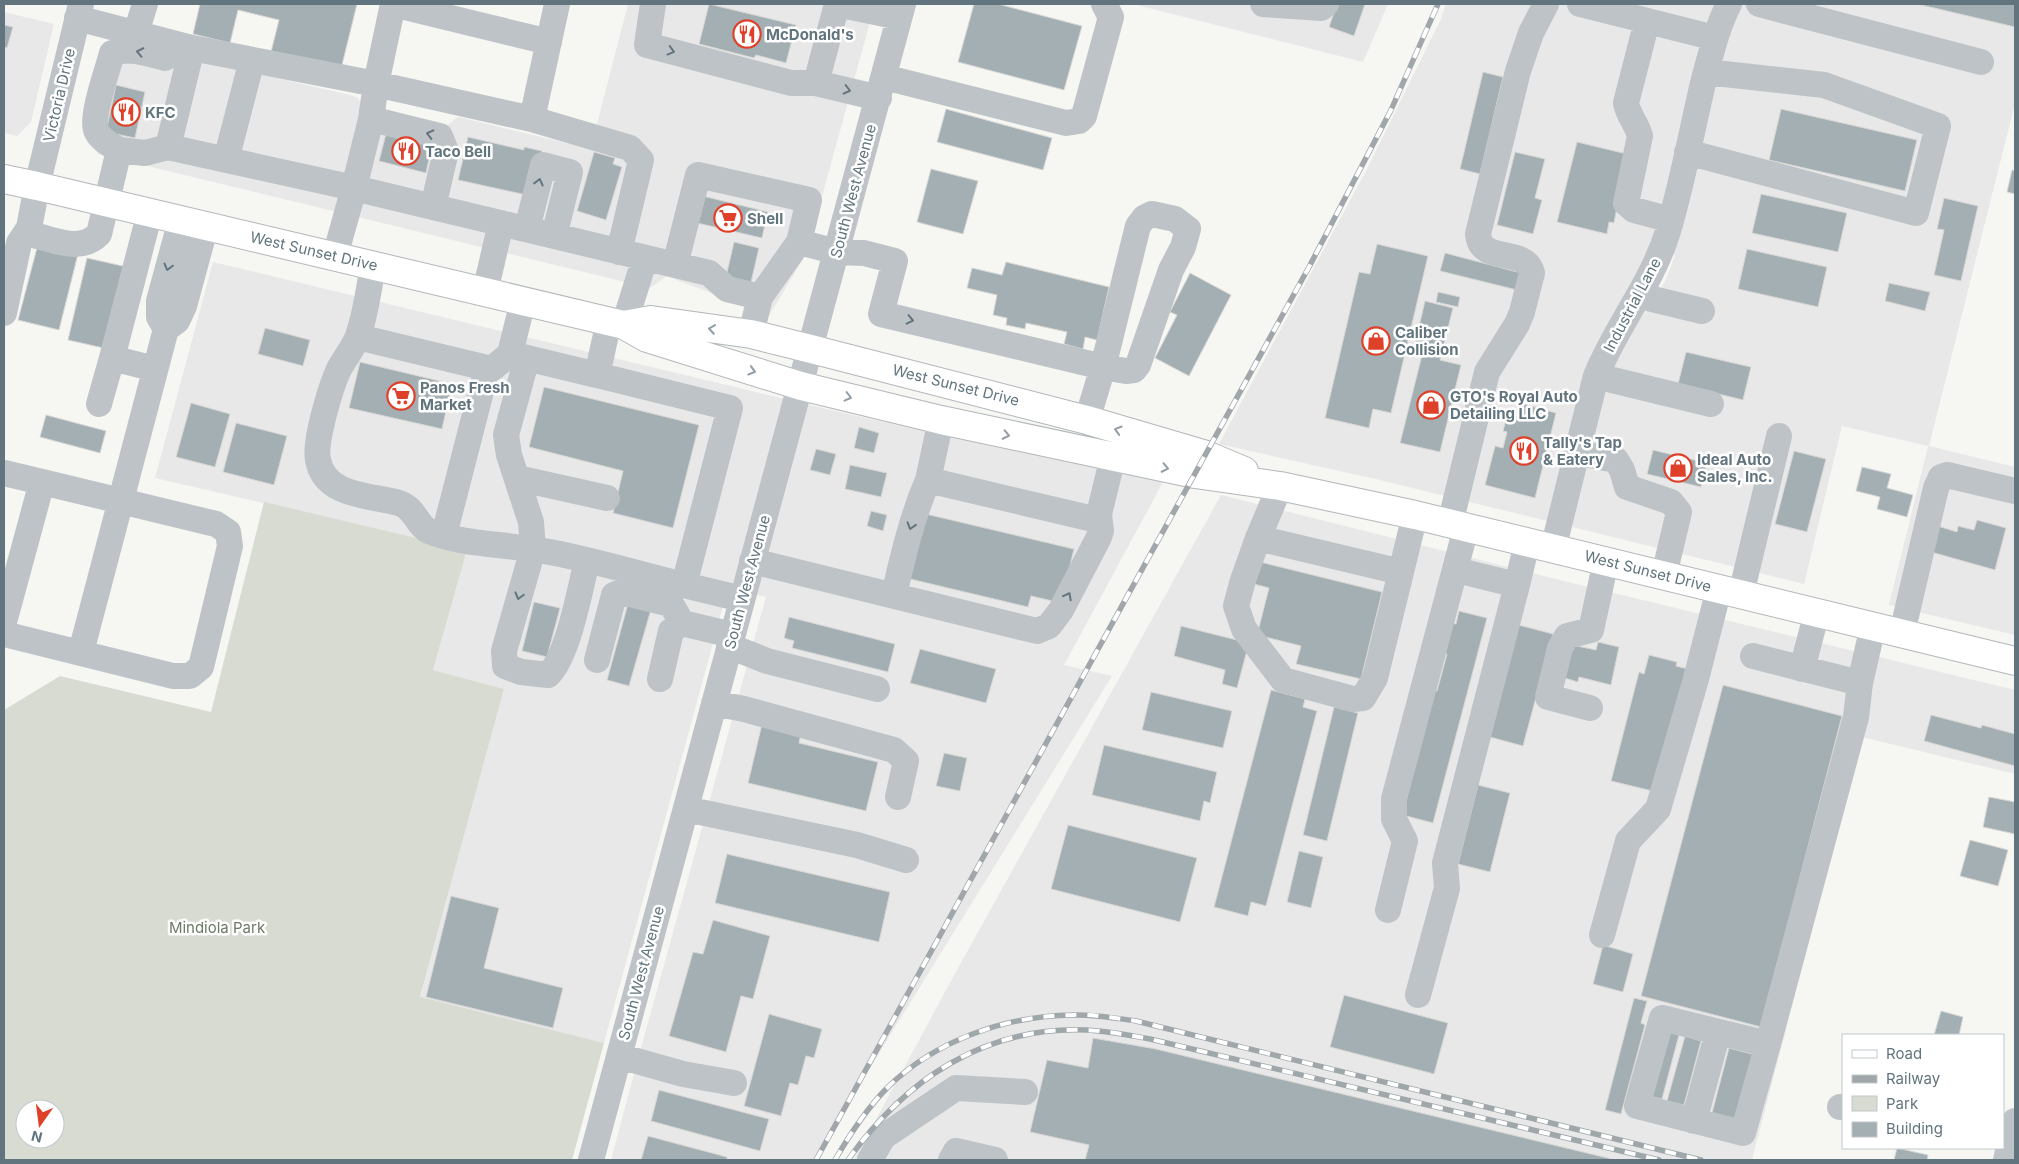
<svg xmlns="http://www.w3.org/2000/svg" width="2019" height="1164" font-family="Inter,sans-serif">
	<rect width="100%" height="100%" fill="#f6f6f3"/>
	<!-- built -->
	<path fill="#e7e8e7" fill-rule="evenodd" d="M628,4H875L806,254L769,316L667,276L650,288L98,154L86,131L117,41L350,95L358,98L365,110L443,129L458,117L579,146L596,128Z
		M1133,4H1388L1363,62Z
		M1446,4H2015V103L1929,446L2015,467V635L1889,605L1928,446L1842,426L1804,584L1380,480L1219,444L1367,169L1441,19ZM1656,249L1675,255L1667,277L1656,298L1634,327L1614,363Z
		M4,12L54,24L31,122L17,136L4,133Z
		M213,262L831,410L990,446L1127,472L1163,482L1064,665L1112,676L813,1160H611L641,1048L766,597L728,588L604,1043L420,998L504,689L433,670L467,550L155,478Z
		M1221,495L1568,582L2015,690V774L1862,737L1752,1160H854L957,970Z"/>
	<!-- green -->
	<path fill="#d7dbd2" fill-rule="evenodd" d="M264,502L467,550L433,670L504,689L420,997L604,1043L572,1160H4V710L60,676L211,712ZM25,1109H55V1139H25Z"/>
	<!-- building -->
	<path fill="#a4afb3" stroke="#d8d8d6" d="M200,4H357L341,69L271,52L279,20L238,10L230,43L193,34Z
		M709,4L796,25L786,63L756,55L754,58L699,44Z
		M974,4H998L1082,26L1064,90L958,62Z
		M1337,4H1365L1354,36L1329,27Z
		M1917,4H2015V27Z
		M4,25L13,27L7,48L4,47Z
		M1483,72L1503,77L1480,174L1460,169Z
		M116,85L145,92L135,138L106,132Z
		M946,109L1052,138L1043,170L937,142Z
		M1781,109L1917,140L1905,191L1769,160Z
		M387,130L433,141L426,173L379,161Z
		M468,137L524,150V147L542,151L531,196L458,180Z
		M1577,142L1627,154L1614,223L1609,222L1607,234L1557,222Z
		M594,152L615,158L613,164L622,167L606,220L577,211Z
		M1515,152L1545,159L1535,198L1542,200L1533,234L1497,225Z
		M931,169L978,181L963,234L917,222Z
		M2012,170L2015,171V194L2007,192Z
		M1761,194L1847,213L1838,252L1752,233Z
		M703,196L768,212L762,238L697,223Z
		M1944,198L1978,206L1961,281L1934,275L1944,230L1937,229Z
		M734,242L759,248L749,291L724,285Z
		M38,244L78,254L59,330L18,320Z
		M1377,244L1428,256L1391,413L1373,409L1369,428L1325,418L1359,272L1370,274Z
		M1747,249L1827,267L1818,307L1738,289Z
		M1445,253L1525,274L1521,291L1440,271Z
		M87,258L127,267L108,349L68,340Z
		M1006,262L1109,287L1097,340L1085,337L1083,349L1064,344L1067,332L1026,323L1025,329L1006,325L1007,318L993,315L997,295L967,288L972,268L1002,275Z
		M1190,273L1231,295L1189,376L1155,358L1177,315L1170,312Z
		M1889,283L1930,292L1925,311L1885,301Z
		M1438,292L1460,297L1458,307L1436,302Z
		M1425,301L1453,308L1440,360L1461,365L1440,452L1400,443L1422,355L1413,352Z
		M265,328L310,340L303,366L258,354Z
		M1686,352L1751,367L1743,400L1678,384Z
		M360,362L452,384L442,429L349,408Z
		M544,387L699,425L673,528L613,513L623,471L529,447Z
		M191,403L230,414L215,467L176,457Z
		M1520,403L1556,413L1535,498L1485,485L1495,446L1503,448L1507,432L1503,431L1506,420L1515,423Z
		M46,415L106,431L100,453L40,437Z
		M236,423L287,436L274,485L223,472Z
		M859,427L879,433L874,453L854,448Z
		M816,449L836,454L830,475L810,470Z
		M1653,450L1707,463L1701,487L1647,474Z
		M1794,451L1826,459L1807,532L1775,524Z
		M850,465L887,473L881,497L845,489Z
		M1862,467L1891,474L1887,488L1913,495L1907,517L1877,509L1880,497L1856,491Z
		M871,511L887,515L883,531L867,526Z
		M926,514L1074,549L1061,603L1031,596L1028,607L910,579Z
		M1977,520L2006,528L1995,570L1931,552L1938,526L1957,532L1958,526L1974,530Z
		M1260,562L1382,592L1361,679L1296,664L1301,646L1257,635L1269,588L1254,584Z
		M629,600L652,606L629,686L607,680Z
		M534,602L560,608L547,657L522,651Z
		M1459,611L1487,618L1433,823L1399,814L1432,690L1437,691L1447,654L1440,652L1448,622L1456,624Z
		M789,617L895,644L888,672L792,648L794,641L784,638Z
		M1515,624L1553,634L1523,746L1486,736Z
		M1181,626L1249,643L1237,688L1222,684L1225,670L1174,656Z
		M1598,642L1619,647L1611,685L1579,677L1578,682L1561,677L1568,644L1596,650Z
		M920,649L996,669L986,703L910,683Z
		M1649,655L1677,662L1676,666L1692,670L1661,793L1611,781L1639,672L1644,674Z
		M1723,685L1842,716L1761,1027L1641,996Z
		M1271,690L1305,699L1303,707L1317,711L1266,906L1251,902L1248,916L1214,907Z
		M1151,692L1232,711L1223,748L1142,730Z
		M1334,707L1358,713L1327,841L1303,835Z
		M1931,715L1981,728L1982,725L2015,734V766L1924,741Z
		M762,724L801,733L799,743L878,762L866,811L748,783Z
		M1104,745L1217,772L1210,803L1204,801L1200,821L1092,795Z
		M944,753L967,758L960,791L936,786Z
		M1478,785L1510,793L1490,872L1458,864Z
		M1989,797L2015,802V834L1983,827Z
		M1068,825L1197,858L1180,922L1051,889Z
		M1970,840L2008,850L1998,886L1960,876Z
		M1299,851L1323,857L1311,908L1287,902Z
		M727,854L890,892L879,942L715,903Z
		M451,896L499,908L484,968L563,988L553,1028L426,997Z
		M713,920L770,936L753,999L741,996L726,1052L669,1036L693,952L703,954Z
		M1603,945L1633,954L1623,992L1593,984Z
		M1344,995L1448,1023L1434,1074L1330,1047Z
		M1634,998L1647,1001L1641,1023L1645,1025L1621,1114L1605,1110Z
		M1941,1011L1963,1017L1959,1035H1934Z
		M769,1014L822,1029L814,1058L806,1056L798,1085L790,1083L781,1116L744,1106Z
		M1666,1031L1679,1035L1662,1099L1649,1096Z
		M1685,1036L1701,1041L1684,1105L1667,1101Z
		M1093,1038L1156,1049L1616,1160H1085L1089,1145L1030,1132L1047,1060L1088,1068Z
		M1729,1048L1756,1055L1739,1120L1712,1113Z
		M659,1090L769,1119L760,1151L651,1121Z
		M648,1136L727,1157V1160H641Z
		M1897,1148L1928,1155L1927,1160H1894Z"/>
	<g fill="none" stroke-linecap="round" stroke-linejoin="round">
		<!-- major casing -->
		<g stroke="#b1b7ba" stroke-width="30">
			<path id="major" d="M4,179L37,186L624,325L647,338L801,386L941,420L1195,474L1280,486L1415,515L2015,661
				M624,325L651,320L751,334L811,349L1087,420L1206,455L1244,471"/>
		</g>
		<!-- minor -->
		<path stroke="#bdc3c6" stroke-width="26" d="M81,4L37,186L29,228L33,235C56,240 80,253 99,234L119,150L145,153L168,147
			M393,4L549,42
			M653,4L647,45L791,83H816L879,98
			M837,4L899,17
			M1263,4L1321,8L1326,4
			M1580,4L1715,38
			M1759,4L1981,62
			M77,18L192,48L168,147L354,188L371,119L376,84L532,119L557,4
			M1647,21L1626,103C1628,115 1637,124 1640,136L1626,203L1634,210L1671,220
			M136,33L145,4
			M192,48L376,84L393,4
			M884,77L1066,123L1079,121L1084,116L1111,17L1104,4
			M816,83L837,4
			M371,119L440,136L446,151L433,207
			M532,119L630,148L641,160L619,252
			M119,150C111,145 100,140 96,130C91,115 108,69 112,53C130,47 147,53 165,58
			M1687,152L1916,213L1938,126L1824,85L1706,72
			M226,160L252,60
			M150,212L112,358L155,369
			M1152,214L1175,219L1188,229L1183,247L1171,270L1138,365L1134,370L1126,371L1103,367L1138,226L1144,218Z
			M527,229L543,165L570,172L554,236
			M335,256L354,188L709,273L727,289L760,297L751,334
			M373,265C369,288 366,313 358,336C354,347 345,358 339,369C331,386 314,442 318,460C325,497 370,495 399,503C416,509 417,526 429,531C462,545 508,544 544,551C591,559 638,574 684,585
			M675,265L698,175L809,200L799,242
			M485,292L501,223
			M1640,296L1702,311
			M760,297L799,242L837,252L864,253L895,261L881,314L1103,367L1087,420
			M523,301L510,354L597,375
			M4,313L19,243L29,228
			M609,321L597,375L730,408L684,585L742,599
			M624,325L645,258
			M166,329L159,317V301L181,220
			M358,337L487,368H493L510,354
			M527,358L506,435L509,455L531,522L533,549L504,651L505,666L521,672L548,675C568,657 580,589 587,561
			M1596,376L1711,404
			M99,404L112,358
			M941,420L928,480L1089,518L1099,514L1113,457
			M1578,453L1616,460L1622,470L1627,487L1671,502L1679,512L1664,575
			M4,473L42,482
			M517,478L607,498
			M1280,486L1258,538L1243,580L1236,606L1244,629L1283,680L1353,699L1363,698L1375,678L1415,515
			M1450,524L1487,372L1517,324L1522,312L1532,273C1526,246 1480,265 1478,234L1518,71L1531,33L1546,4
			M444,535L487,368
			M1258,538L1401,572
			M1553,549L1596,376C1616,326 1652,284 1668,231C1683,181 1692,129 1704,79C1711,54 1717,27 1729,4
			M752,561L1037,631L1049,626L1061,610L1099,537L1101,531L1099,514
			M1517,585L1527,543
			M1741,594L1779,436
			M894,595C903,556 912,517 928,480
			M4,622L42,482L216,524L228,532L230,546L201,667L190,676H173L4,634
			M1902,633L1936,488L1941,477L1947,475L2015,491
			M729,646L767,661L877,689
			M81,652L166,329L177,321L184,306L206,225
			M1753,656L1860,683L1873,626
			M597,660L614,595L622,592L671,604L682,623
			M1802,669L1817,612
			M660,679L671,631L682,623L732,635
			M714,703L744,709L894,750L906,761L898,797
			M1590,708L1548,697L1560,648L1567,636L1591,630L1606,561
			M686,809L857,845L906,860
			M1388,910L1405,841L1394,819V799L1466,528
			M1602,935L1628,841L1658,809L1696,679L1719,589
			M1418,995L1447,888L1445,863L1517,585L1456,570
			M1768,1044L1743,1133L1637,1106L1662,1018L1768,1044L1856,717L1860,683
			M619,1056L683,1074L734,1083
			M1840,1107H1843
			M1694,1121L1718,1032
			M591,1160L903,4
			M870,1160L883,1137L956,1088L1025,1092
			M951,1160L956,1151L995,1160
			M2006,1160L2015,1121"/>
		<!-- major -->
		<use href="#major" stroke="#fff" stroke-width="28"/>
		<!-- rail casing -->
		<g stroke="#9fa7ab" stroke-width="5.5">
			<path id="rail" d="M816,1160L1309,267L1391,110L1438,4
				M835,1160C850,1134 867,1108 888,1087C936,1040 1006,1016 1072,1015C1093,1014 1115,1018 1136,1021L1701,1160
				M848,1160C905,1080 984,1026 1086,1030C1107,1031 1129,1035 1150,1039L1659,1160"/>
		</g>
		<!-- rail -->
		<use href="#rail" stroke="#fff" stroke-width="4" stroke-dasharray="11" stroke-linecap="butt"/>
	</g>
	<!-- one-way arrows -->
	<defs><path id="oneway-chevron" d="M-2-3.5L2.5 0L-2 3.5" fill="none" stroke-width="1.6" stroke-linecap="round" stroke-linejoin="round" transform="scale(1.25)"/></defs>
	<g stroke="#62757e">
		<use href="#oneway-chevron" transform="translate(671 51) rotate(15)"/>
		<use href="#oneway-chevron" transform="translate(140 52) rotate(-168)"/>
		<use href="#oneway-chevron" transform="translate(847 90) rotate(14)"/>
		<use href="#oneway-chevron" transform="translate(430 134) rotate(-166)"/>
		<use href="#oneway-chevron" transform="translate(539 182) rotate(-76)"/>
		<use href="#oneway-chevron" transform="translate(168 267) rotate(105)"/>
		<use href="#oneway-chevron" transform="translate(910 320) rotate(13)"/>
		<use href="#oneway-chevron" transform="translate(911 526) rotate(107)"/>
		<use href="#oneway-chevron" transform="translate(519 596) rotate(106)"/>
		<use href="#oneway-chevron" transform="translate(1068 596) rotate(-62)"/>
	</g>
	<g stroke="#919ea5">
		<use href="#oneway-chevron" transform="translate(712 329) rotate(-172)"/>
		<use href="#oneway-chevron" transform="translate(752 371) rotate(17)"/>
		<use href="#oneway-chevron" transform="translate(848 397) rotate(14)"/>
		<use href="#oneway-chevron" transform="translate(1118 430) rotate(-164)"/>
		<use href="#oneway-chevron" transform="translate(1006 435) rotate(12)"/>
		<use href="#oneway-chevron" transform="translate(1165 468) rotate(12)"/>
	</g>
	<!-- icons -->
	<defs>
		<g id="restaurant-ring" transform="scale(1.4375)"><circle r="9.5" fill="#fff" stroke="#df402a" stroke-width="1.5"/><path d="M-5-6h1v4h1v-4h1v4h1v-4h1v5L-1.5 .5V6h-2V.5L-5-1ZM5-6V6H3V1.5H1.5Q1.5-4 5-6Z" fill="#df402a"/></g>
		<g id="supermarket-ring" transform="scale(1.4375)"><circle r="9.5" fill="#fff" stroke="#df402a" stroke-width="1.5"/><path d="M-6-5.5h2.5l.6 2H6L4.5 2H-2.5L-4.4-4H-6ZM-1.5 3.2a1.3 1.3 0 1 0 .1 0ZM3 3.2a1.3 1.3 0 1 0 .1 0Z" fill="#df402a"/></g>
		<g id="shop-ring" transform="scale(1.4375)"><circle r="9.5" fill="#fff" stroke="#df402a" stroke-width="1.5"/><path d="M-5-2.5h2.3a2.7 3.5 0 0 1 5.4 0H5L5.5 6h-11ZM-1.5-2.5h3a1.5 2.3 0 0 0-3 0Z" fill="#df402a"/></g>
	</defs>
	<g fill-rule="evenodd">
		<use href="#restaurant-ring" x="747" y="34"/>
		<use href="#restaurant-ring" x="126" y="112"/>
		<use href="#restaurant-ring" x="406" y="151"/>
		<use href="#supermarket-ring" x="728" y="218"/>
		<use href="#shop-ring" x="1376" y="341"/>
		<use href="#supermarket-ring" x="401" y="396"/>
		<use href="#shop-ring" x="1431" y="405"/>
		<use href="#restaurant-ring" x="1524" y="451"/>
		<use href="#shop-ring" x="1678" y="468"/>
	</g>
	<g text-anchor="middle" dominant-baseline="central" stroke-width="5" stroke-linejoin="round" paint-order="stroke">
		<!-- poi labels -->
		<g font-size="15" font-weight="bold" fill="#62757e" stroke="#fff" text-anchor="start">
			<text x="766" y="34">McDonald's</text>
			<text x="145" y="112">KFC</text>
			<text x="425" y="151">Taco Bell</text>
			<text x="747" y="218">Shell</text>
			<text x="1395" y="332">Caliber<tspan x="1395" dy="17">Collision</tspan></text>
			<text x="420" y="387">Panos Fresh<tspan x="420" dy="17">Market</tspan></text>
			<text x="1450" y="396">GTO's Royal Auto<tspan x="1450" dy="17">Detailing LLC</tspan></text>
			<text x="1543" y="442">Tally's Tap<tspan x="1543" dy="17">&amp; Eatery</tspan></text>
			<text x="1697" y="459">Ideal Auto<tspan x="1697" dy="17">Sales, Inc.</tspan></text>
		</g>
		<!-- street labels -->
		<g font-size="15" fill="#62757e" stroke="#fff">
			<text transform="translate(59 95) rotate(-77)">Victoria Drive</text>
			<text transform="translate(853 191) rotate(-75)">South West Avenue</text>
			<text transform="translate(314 251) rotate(13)">West Sunset Drive</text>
			<text transform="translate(1632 305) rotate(-62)">Industrial Lane</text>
			<text transform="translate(956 385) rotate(14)">West Sunset Drive</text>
			<text transform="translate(1648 571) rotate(14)">West Sunset Drive</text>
			<text transform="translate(747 582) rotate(-75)">South West Avenue</text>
			<text transform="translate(641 973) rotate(-75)">South West Avenue</text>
		</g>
		<!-- park labels -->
		<g font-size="15" fill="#6c7b65" stroke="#fff">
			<text x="217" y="927">Mindiola Park</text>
		</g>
	</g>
	<!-- border -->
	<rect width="2019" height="1164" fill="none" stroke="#62757e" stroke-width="10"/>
	<!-- legend -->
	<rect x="1842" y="1034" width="162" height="115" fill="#ffffff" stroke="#c0c8cb"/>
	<rect x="1852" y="1050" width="25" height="8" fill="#ffffff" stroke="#c0c8cb"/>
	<text x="1886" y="1059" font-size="15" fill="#62757e">Road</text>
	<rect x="1852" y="1075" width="25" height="8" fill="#9fa7ab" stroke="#c0c8cb"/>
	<text x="1886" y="1084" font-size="15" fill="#62757e">Railway</text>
	<rect x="1852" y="1096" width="25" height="15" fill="#d7dbd2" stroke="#c0c8cb"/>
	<text x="1886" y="1109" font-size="15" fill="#62757e">Park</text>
	<rect x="1852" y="1122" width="25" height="15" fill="#a4afb3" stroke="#c0c8cb"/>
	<text x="1886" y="1134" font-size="15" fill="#62757e">Building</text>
	<!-- north arrow -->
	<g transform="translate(40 1124) rotate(194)"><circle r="24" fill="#ffffff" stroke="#c0c8cb"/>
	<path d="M0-4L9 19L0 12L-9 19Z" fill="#df402a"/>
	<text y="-8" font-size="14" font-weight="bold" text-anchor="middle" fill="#62757e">N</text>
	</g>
</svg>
